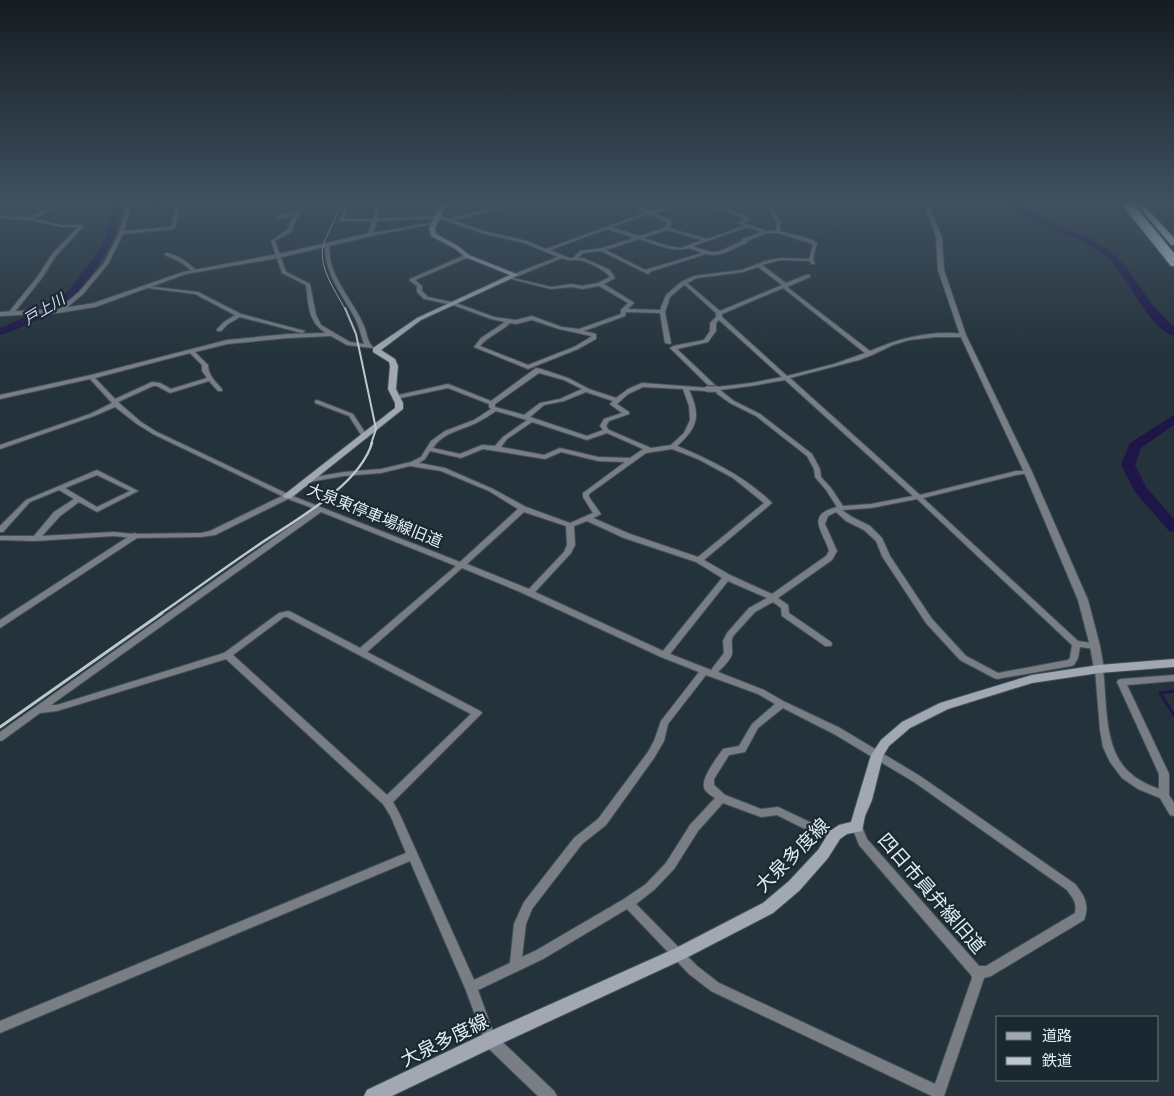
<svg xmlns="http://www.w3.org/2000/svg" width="1174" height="1096" font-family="'PT Sans','Noto Sans JP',sans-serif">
	<rect width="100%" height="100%" fill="#24333b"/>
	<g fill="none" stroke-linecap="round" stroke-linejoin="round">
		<!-- stream-far1 -->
		<path stroke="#1e1649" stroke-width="1" d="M122,202L129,203
			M771,202L784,208L793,226
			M135,205L149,208L176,205
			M183,205L211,202
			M817,240C838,234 850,221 860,202
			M752,266L775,259H809L808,255"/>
		<!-- stream -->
		<path stroke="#1e1649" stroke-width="3" d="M1174,691L1160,693L1174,715"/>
		<!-- river -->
		<path fill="#1e1649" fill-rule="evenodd" d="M118,202H126L117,211C117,216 118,221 117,226C115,242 87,285 75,295C60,309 20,330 0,335V328L30,315L68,291L97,253L105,238L109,226V210Z
			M1006,202H1015L1037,215L1088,238L1111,252L1127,268L1154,307L1174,327V336C1150,330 1128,277 1110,260C1081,233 1033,230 1006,202Z
			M1174,415V425L1141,448L1135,465L1146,487L1174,519V532L1169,531L1135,492L1121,465L1130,443Z"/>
		<!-- minor casing -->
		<g stroke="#425158" stroke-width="2">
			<path id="minor" d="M54,202H58L43,214L35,219L62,225H82L84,226L56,256L42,278L13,314H9V312L38,276L52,254L78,227H62L31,220L0,218V216C24,217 29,221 49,205H35L33,204L34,203H52Z
				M133,202H137L130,208L124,231L171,227L177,202H181L175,228L173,229L123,234L108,264L83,294L63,311H59V309L79,292L104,263L119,233L126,208Z
				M307,202H311L297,217L291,232L275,241L286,272L310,284L316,315L321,325L350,342L364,344C361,335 359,326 355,318C342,294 324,273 325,245L329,244C330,250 329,257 331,263C337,286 355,304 364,326C367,333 367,342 373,347L372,348L347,345L331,336L288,338L227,344L195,352L208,365C208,375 215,381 222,389V391H218L209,381L170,393L157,386H153L118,402L141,422L157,432L290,495L460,562L518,509L489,491L441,471L410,466L381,473L344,476L309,482L306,480L309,478L344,472L381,469L411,462L421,457L431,441L445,431L474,420L491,409L489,407V404L448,388L396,399L394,398V396L448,384L491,401L536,368L541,369L568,378L589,389L616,398L628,389L642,383L709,388L710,389L707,391L689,390C701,415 698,428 677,446C711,460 746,477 772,503L704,560L730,575L772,594L826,556L829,551C824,532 804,515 837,507L826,490L815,477L814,469L807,456L756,416L730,403L716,393L670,348L673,346L704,340L710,331V323L716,317V313L686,286L684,285L670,297L665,312L671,343L670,344L665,343L660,313L626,312L625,316L584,331L596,334V339L578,349L528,369L474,347L481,338L505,322L491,319L453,305L424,299L417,292V286L410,281V279L465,255H469V257L415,280L422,286V291L428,297L456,303L494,317L516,320L532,316L562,327L579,329L621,314V310L628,303L599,286L582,289L572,287L551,289L507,278L509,277L551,287L572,284L582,286L598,283L610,277C605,270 587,261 578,260C572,260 568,261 562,258L518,276H514V274L558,257L524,243L481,233L439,218L377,221L373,233L435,222L437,223L370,236L368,235L372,221H339L343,212L341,206L329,203L328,202L344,204L347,212L344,219H373L377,202H381L377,219L436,216L438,215L449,219L513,202H518L517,203L487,212L453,220L484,231L527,241L546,249L645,213L622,202H627L649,211L690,202H696L695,203L653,213L672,221L669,228L707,239L744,226L738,223L746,219L704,203L703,202H708L752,219L744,223L766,231H776L777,222L771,213V210L753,202H758L774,208C776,219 782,218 780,231L810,239L817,243L813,260L815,263V264H811L810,261L781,260L762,265L786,283L806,275H810V277L787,287L870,351C899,338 932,330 965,334V336L963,337H936L909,340L893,345L872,355L859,360L790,378L920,495L1016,471H1030L1031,472L1030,473L1016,475L923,498L1078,641L1098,644L1099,646L1098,648L1095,649L1080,647L1078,658L1074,665L1071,666L997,679L994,678L960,660L926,623L882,556L876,541L864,530L846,521L836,512L828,516L825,524L837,551L832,560L778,598L788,605L789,613L831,642L832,644L831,646H825L782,616L781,608L773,602L755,612L733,636C730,643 733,648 732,654C730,661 723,667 718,672L764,690L785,702L840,728L920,776L1075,884C1084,895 1090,905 1084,920L991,976L984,978L944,1096H932L711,991L689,974L627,909L543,959L478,990L496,1040L494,1044L490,1046L486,1044L465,988L410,861L0,1033V1021L406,853L391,817L383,804L226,659L57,711L40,713L3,740L0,741V732L315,509L288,499L215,535L201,537L134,538L114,536L35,541L0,540V536H34L54,512L74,499L59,490L30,502L3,532H0V526L26,500L97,470L138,491L97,512L79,502L60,516L42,536L114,532L134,534L201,533L210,531L282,496L153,434L137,424L115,407L94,416L0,449V445L90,414L112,403L90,379L0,399V395L91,375L227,340L288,334L326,333C307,321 309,305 306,285L282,273L271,241L287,230L293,217L296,214L277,219L275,218L276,217L299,210ZM648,214L668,223L665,228L639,236L612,227ZM748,227L762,232L742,239V241C718,251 720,257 693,246ZM607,229L634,238L602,248L580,251L573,258H569L550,250ZM667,230L702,240L681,248L668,246L643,238ZM766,233H778L813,244L809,259L781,258L765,261L742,270L694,276L681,282L666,295L660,310L628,309L634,303L633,302L604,284L615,278L610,270L583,258H578L583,253L601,251L648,274L650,273L649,272L706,254C721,258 733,248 747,243V241ZM639,239C655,244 673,253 689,248L702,253L645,270L606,250ZM758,267L782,285L720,311L687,283L697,278L743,272ZM783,288L865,353L834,364L787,376L722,317V314ZM532,320L559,329L591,336V337L574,347L528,365L480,346C488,336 501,332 510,323L516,324ZM719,320L782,377L751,383L717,387L677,349L708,342L716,331V323ZM190,353L202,365V371L207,378L171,389L160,383L152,382L115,399L95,378ZM539,373L564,380L582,389L560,399L540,403L524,415L495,407V404ZM785,380L913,496L871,504L843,506L831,488L821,477L820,469L812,454L760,414L734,401L720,390L751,386ZM643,387L683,389L689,406L690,420L684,433L671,445L651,448L609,430L606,426L609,421L629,414V412L617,404L628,394ZM586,392L613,401L610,404L611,405L622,413L604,419L600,426L603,430L587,436L530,417L544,405L564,401ZM496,411L527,420L503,437L495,446L482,445L460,454L433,448C443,432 463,430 478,422C484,419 490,415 496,411ZM532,422L587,440L607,433L643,449L630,458L598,457L560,448L544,455L501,447L507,439ZM483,449L545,459L561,452L598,461L625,462L583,493V497L593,513L570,523L526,507L493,489L445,468L419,463L425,459L430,451L461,458ZM672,449L698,459L733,478L764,503L698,557L630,534L593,518L601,514L589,497V494L646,453ZM97,475L130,491L97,507L65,488ZM917,499L1072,645L1070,658L1068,660L998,673L966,656L932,619L890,556L882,538L870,526L852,517L842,510L871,508ZM321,512L456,566L360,648L291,612L288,611L279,613L224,653L57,705H51ZM524,512L566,526L567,545L564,552L529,589L467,564ZM587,521L624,538L696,562L722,578L663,651L535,592L571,553L575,545L574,526ZM462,568L518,591L661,657L699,672L661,721L654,741L648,752L598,819L574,838L524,902L514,924L510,963L474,980L400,815L393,802L482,713L480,711L367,652ZM728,581L767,598L749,608L727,633L723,641L724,653L711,670L670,654ZM284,617H287L471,714L387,795L233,655ZM706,675L758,694L775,704L752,724L739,746L723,749C717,758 699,780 705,790C707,793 712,796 715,798L690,825L666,863L646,884L624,899L535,951L522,957L526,924L532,909L582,844L606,825L654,758L664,741L668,724ZM783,708L834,734L914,782L1067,890C1073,898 1077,903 1075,913L986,966H979L867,839L861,824L857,823L853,824L852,827L859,845L971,975L972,978L935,1084L719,983L697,966L636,904L654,890L674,869L698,831L723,803L761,817L777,815L809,831L835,839L839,838L840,835L839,832L816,825L778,807L761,809L725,795L714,785V779L729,755L745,752L758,728Z
				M165,253C177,254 189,263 197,271L193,272L182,263L165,255Z
				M146,286L198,292L241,314L305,331L302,333L240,317L228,324L221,331H217V329L224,322L235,315L195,294L148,288H146Z
				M317,400L353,414L368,437L367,438H363L349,416L315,403V401Z
				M1099,666L1102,667L1103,669C1107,700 1103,749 1129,772C1137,780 1148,785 1159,789V774L1117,682L1118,680L1121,679L1174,675V681L1127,685L1169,774V795L1174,803V816L1170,815L1160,798L1138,789L1122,778L1110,762L1103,747L1100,730L1095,669L1096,667Z"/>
		</g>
		<!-- tertiary casing -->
		<g stroke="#425158" stroke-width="2">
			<path id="tertiary" d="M923,202H927L942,237L944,270L966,335L1032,472L1088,600L1100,646L1104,669L1103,672H1095L1094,669L1090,646L1078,600L1024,472L960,335L938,270L936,237Z
				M370,233L373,235L372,236L278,258L186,274L95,307L58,313L0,316V312L58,309L94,303L183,272L278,254Z
				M134,533L137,534L138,536L137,538L0,628V620Z
				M490,1033L495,1035L554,1091L557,1096H538L485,1045L483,1040L485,1035Z"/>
		</g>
		<!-- secondary casing -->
		<g stroke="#425158" stroke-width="2">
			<path id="secondary" d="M442,202H448L435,228L436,234L458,246L469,255L519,275L421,320L381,350L395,359L398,366L396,389L403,403V409L291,498H285L283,496L285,494L395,408V403L388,389L390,366L389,362L373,352V348L417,318L510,275L465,257L454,248L431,236L429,228Z
				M1174,659V667L1099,673L1032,683L948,709L910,728L889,746L883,756L872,800L865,816L862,831L847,834L840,839L828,858L799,891L773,913L684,959L496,1046L392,1096H364L367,1090L484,1034L674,949L763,903L789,881L818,850L830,831L839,825L851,822L871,755L881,740L902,722L940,703L1032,675L1099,665Z"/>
		</g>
		<!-- trunk casing -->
		<g stroke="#425158" stroke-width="3">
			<path id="trunk" d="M1120,202H1126L1174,259V266H1171Z
				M1135,202H1141L1174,238V245H1171Z"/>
		</g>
		<!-- motorway casing -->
		<g stroke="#425158" stroke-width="2">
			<path id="motorway" d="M1124,202H1132L1174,253V261L1171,260Z"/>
		</g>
		<!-- minor -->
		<use href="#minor" fill="#797d84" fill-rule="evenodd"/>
		<!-- tertiary -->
		<use href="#tertiary" fill="#797d84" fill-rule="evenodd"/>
		<!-- secondary -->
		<use href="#secondary" fill="#a1a8b3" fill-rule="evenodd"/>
		<!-- trunk -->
		<use href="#trunk" fill="#cfd9e8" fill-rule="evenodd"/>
		<!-- motorway -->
		<use href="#motorway" fill="#dde8f8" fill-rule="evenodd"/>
		<!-- rail-far3 -->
		<path stroke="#bdc8cd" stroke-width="1" d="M339,202C339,216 331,225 326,238C314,262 334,288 345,309"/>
		<!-- rail-far2 -->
		<path stroke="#bdc8cd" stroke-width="2" d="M345,308L356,334L376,429L371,444"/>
		<!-- rail-far1 -->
		<path stroke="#bdc8cd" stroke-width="2.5" d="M160,614C192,592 223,569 254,548C291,522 358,488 372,443"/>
		<!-- rail -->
		<path stroke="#bdc8cd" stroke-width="3" d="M0,727L162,613"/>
		<!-- minor-bridge casing -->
		<g stroke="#425158" stroke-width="8" stroke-linecap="butt">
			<path id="minor-bridge" d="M707,389H717"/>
		</g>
		<!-- minor-bridge -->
		<use href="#minor-bridge" stroke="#797d84" stroke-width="5.5"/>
	</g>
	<!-- sky -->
	<linearGradient id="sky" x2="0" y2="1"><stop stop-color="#141c20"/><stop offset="0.57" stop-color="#3f5060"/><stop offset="1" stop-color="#3f5060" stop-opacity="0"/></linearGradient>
	<rect width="1174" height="355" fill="url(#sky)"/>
	<g text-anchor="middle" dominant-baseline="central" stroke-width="4.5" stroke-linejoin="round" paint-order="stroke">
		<!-- far-water labels -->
		<g font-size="15" font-style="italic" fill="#d5d5f8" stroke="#1a2931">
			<text transform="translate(44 309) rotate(-31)">戸上川</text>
		</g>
		<!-- street labels -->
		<g font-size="16" fill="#e2ecf1" stroke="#1a2931">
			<text transform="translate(375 515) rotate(22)">大泉東停車場線旧道</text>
		</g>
		<!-- near-street labels -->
		<g font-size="19" fill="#e2ecf1" stroke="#1a2931">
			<text transform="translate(792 855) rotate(-45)">大泉多度線</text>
			<text transform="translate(932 893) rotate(49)">四日市員弁線旧道</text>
			<text transform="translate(444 1040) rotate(-26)">大泉多度線</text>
		</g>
	</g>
	<!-- legend -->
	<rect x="996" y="1016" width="162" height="65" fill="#1a2931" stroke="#6a777e"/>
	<rect x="1006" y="1032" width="25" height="8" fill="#a1a8b3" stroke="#6a777e"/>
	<text x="1042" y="1041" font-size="15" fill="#e2ecf1">道路</text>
	<rect x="1006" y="1057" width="25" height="8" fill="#bdc8cd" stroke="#6a777e"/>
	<text x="1042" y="1066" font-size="15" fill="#e2ecf1">鉄道</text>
</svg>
